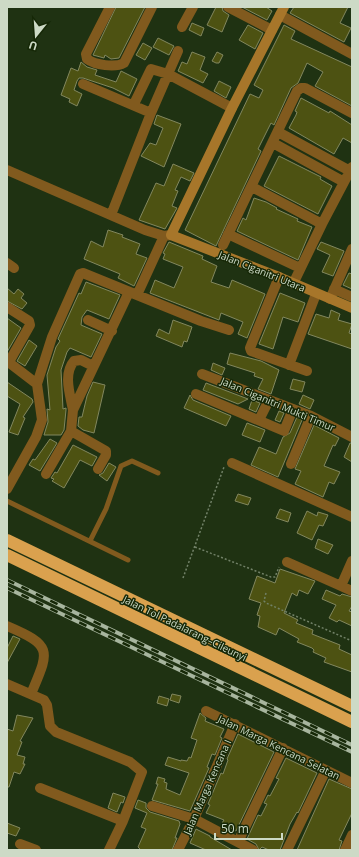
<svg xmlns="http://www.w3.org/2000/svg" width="359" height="857" font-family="'Open Sans',sans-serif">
	<rect width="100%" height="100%" fill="#1f3212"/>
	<!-- building -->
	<path fill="#4d5212" stroke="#82875e" d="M116,7H145L119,58L111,59L105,55L104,58L93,55Z
		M216,7H222L223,11L229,15L222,32L207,25Z
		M242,7H266L272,11L267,20Z
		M294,7H348L340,23L351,28L344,42L290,13Z
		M192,23L204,28L201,36L189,30Z
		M248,25L263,33L255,49L239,40Z
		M284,25L295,31L291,39L352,67V106L315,86L323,72L307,63L298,83L291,88L274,125L271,123L258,149L261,151L216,246L185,230L250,94L259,98L263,90L254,85Z
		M158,38L174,46L169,55L153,47Z
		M143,43L152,48L145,60L136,55Z
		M192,52L205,57L200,70L208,74L203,83L178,71L182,62L187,64Z
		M217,52L223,55L219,63H216L212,61Z
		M81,62L87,67L97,70L95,75L116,82L121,71L137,79L129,96L113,88L83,78H79L77,81L74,90L82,94L77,106L69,102L70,99L61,95L71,68L78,71Z
		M219,81L231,87L226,98L214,91Z
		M301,98L329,113L330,111L352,125V143L343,138L334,154L289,128L296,115L297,112L295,111Z
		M157,115L181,124L164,167L141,156L150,143L156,145L163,128L154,124Z
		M279,156L321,177L320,179L332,186L318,214L264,186Z
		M173,164L194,173L190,181L181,177L175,190L178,191L172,206L177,208L165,229L139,220L156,183L164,186Z
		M254,198L266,202L277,208L276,209L298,219L297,221L312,227L298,260L237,231L243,218L246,220Z
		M108,230L123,235L122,237L140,244L136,254L147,258L134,286L118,278L120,274L84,259L91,241L103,247Z
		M169,242L203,256L202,259L217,266L211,282L229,288L232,280L265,294L247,338L238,334L243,322L221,313L219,320L150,293L155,280L174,288L183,267L163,259L165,254L163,253Z
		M321,242L344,251L333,276L322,272L330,255L317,249Z
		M349,273L352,274V289L343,285Z
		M86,282L120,295L109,319L87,310L82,317L81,325L102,334L91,357L70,348L67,352L61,370L63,409L66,408V410L64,430L61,435H44L48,422L47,409L50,410L47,375L56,347L60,341L58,339L79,293L81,294Z
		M7,288L14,294L18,289L24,294L21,298L27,303L22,309L7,301Z
		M280,293L305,303L298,322L283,317L273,349L259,344Z
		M331,310L340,314L338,320L352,324L349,333L352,334V349L308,334L316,314L329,318Z
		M7,318L21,328L7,352Z
		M173,320L192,327L187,342L184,341L182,347L156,336L159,329L169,334Z
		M29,340L37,346L25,366L17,361Z
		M230,353L261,361L279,370L271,394L258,389L263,379L254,376L255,373L227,364Z
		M213,363L225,368L222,375L211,370Z
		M293,379L305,382L302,392L290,389Z
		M7,382L32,399L33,402L23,417L25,418L18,435L9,432L20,404L7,396Z
		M93,382L105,385L94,433L83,430L78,426L79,417H82L87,396Z
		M206,383L248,399L238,404L203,390Z
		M190,395L193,400L231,416L226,426L184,408Z
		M303,395L314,400L310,409L299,404Z
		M252,400L260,403L256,412L249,409Z
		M279,411L284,413L280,422L275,420Z
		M297,417L302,420L278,477L251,465L259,447L276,454L283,437L290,433Z
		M247,423L265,430L260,442L242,435Z
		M314,425L339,438L335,446L333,445L324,466L340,472L334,484L329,482L323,497L295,484L301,471L295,469Z
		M50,439L57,443L40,471L29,465L33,459L35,460Z
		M350,443H352V462L344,457Z
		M73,445L97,457L92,466L80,460L64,488L52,481L54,479L51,478L55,472L57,473Z
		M109,463L116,467L107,481L99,475L103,473Z
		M238,494L251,498L248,505L235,501Z
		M280,509L291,513L288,522L276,518Z
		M307,511L317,516L318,512L328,515L323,526L319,525L312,540L297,533Z
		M318,539L333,545L328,554L315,548Z
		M280,569L315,581L308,594L299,590L297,596L292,593L284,613L298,620L296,623L313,630L312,634L340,645L339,649L352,655V672L324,662L326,658L313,652L314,650L312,648L297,642L299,639L279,628L276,635L258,627L260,616L257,615L261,603L249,599L257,576L275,583Z
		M326,590L340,596L342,594L352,597V606L349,611L352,612V626L339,620L337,622L329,618L336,605L322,599Z
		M13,636L20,639L7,663V648Z
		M172,694L181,696L179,703L170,700Z
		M159,696L169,699L167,706L157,703Z
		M200,713L206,718L205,721L224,729L220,737L222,738L215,755L212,754L207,767L209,768L190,811L152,800L158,784H156L158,777L165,779L164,782L167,783L166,789L180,795L189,773L165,765L168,757L181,761V760L187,761L189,757L191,758L197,740L191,738Z
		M17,715L33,718L20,741L22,742L17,755L25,757L23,764H25L20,774L14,772L9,787H7V729L13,731Z
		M238,734L274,752L236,831L222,823L224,820L206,813L210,805L208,804L221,773L223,774L228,760L227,759Z
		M286,758L317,773L298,813L297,812L290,824L280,850H269L262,847L259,850L256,844L247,839L258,815L261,816L267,804L264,803L268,795L270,796L279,779L276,778Z
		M329,779L352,789V813L339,840L342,841L339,850H297Z
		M113,793L125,797L123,803L121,802L117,812L108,808Z
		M138,800L146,803V808L150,812L179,821L180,824L175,838H177L172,850H141L138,847L146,829L141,827L147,813L135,808Z
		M7,823L20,828L16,836L7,833Z
		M196,829L210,836V837L232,850H206L190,843Z"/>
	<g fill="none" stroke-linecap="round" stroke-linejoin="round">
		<!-- path -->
		<path stroke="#718167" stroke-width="1.5" stroke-dasharray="2 2" stroke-linecap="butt" d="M195,547L271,577H275L279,567
			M183,578L224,467
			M266,593L264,601L266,603L352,641"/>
		<!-- lane -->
		<path stroke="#815a1e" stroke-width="5" d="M7,501L128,560
			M90,541L106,509L121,466L132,461L158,473"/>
		<!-- street -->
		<path stroke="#815a1e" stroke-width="10" d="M110,7L86,54L87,59C95,65 115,68 124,63L152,7
			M228,7L272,30
			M280,15L352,54
			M182,27L193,7
			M83,84L151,113
			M134,104L151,69L168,74L232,108
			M278,132L350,171
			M273,143L344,182
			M7,170L145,230L164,236L171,235
			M252,187L322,224
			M111,215L151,113L178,51
			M228,234L300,268
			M223,245L297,91L301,88H305L352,113
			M7,263L14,268
			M279,277L250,348L251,351L307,371
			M293,284L322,224L352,167
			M334,289L352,297
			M137,295L164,236
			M330,299L352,249
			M7,307L29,321L30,325L9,362
			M88,320L112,331
			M7,361L37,384
			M289,365L316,294
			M202,374L311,416L352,437
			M196,394L284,431L293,409
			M73,410C70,394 63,374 74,361L81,360L93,366
			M259,420L269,400
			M71,431L106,451V455L98,469
			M232,463L352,517
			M291,464L311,416
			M46,474L71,431L73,410L129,292
			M7,489L36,437L42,420L37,384L52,337L80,274L83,273L201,321L229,330
			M352,561L341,586L352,591
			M287,562L341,586
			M7,626C54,646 49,651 31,694
			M7,684L44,700L47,705L50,726L56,732L130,762L142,772L123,821L109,850
			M206,711L352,783
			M40,788L123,821
			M152,806L194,819L253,850
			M238,842L283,748
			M20,844L36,850
			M178,850L194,819L235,724
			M287,850L326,770
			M345,850L352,835"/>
		<!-- secondary -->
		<path stroke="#a7762a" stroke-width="10" d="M284,7L232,108L171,235L279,277L352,308"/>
		<!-- highway -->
		<path stroke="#daa14e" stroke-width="12" d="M7,540L352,706
			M7,555L352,722"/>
		<!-- rail casing -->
		<g stroke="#a7b59e" stroke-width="4">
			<path id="rail" d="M7,580L352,745
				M7,588L352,752"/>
		</g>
		<!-- rail -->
		<use href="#rail" stroke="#162807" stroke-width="2.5" stroke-dasharray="8" stroke-linecap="butt"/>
	</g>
	<g text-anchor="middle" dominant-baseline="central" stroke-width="3" stroke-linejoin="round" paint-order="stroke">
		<!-- street labels -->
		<g font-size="10" fill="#cddac6" stroke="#162807">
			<text transform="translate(262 271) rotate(22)">Jalan Ciganitri Utara</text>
			<text transform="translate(278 404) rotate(23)">Jalan Ciganitri Mukti Timur</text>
			<text transform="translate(185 628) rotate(26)">Jalan Tol Padalarang–Cileunyi</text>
			<text transform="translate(279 747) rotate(26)">Jalan Marga Kencana Selatan</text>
			<text transform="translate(207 787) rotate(-66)">Jalan Marga Kencana I</text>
		</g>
	</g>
	<!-- border -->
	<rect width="359" height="857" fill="none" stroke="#cddac6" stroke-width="16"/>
	<!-- north arrow -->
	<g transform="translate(36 36) rotate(197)" stroke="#162807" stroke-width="3" paint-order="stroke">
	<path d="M0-3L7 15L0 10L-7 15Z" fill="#cddac6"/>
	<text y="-6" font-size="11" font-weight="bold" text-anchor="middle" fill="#cddac6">U</text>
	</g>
	<!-- scale -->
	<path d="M215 833v6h67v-6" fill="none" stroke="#cddac6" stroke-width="2"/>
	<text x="221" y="833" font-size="12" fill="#cddac6" stroke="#162807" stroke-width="3" paint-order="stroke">50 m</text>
</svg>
